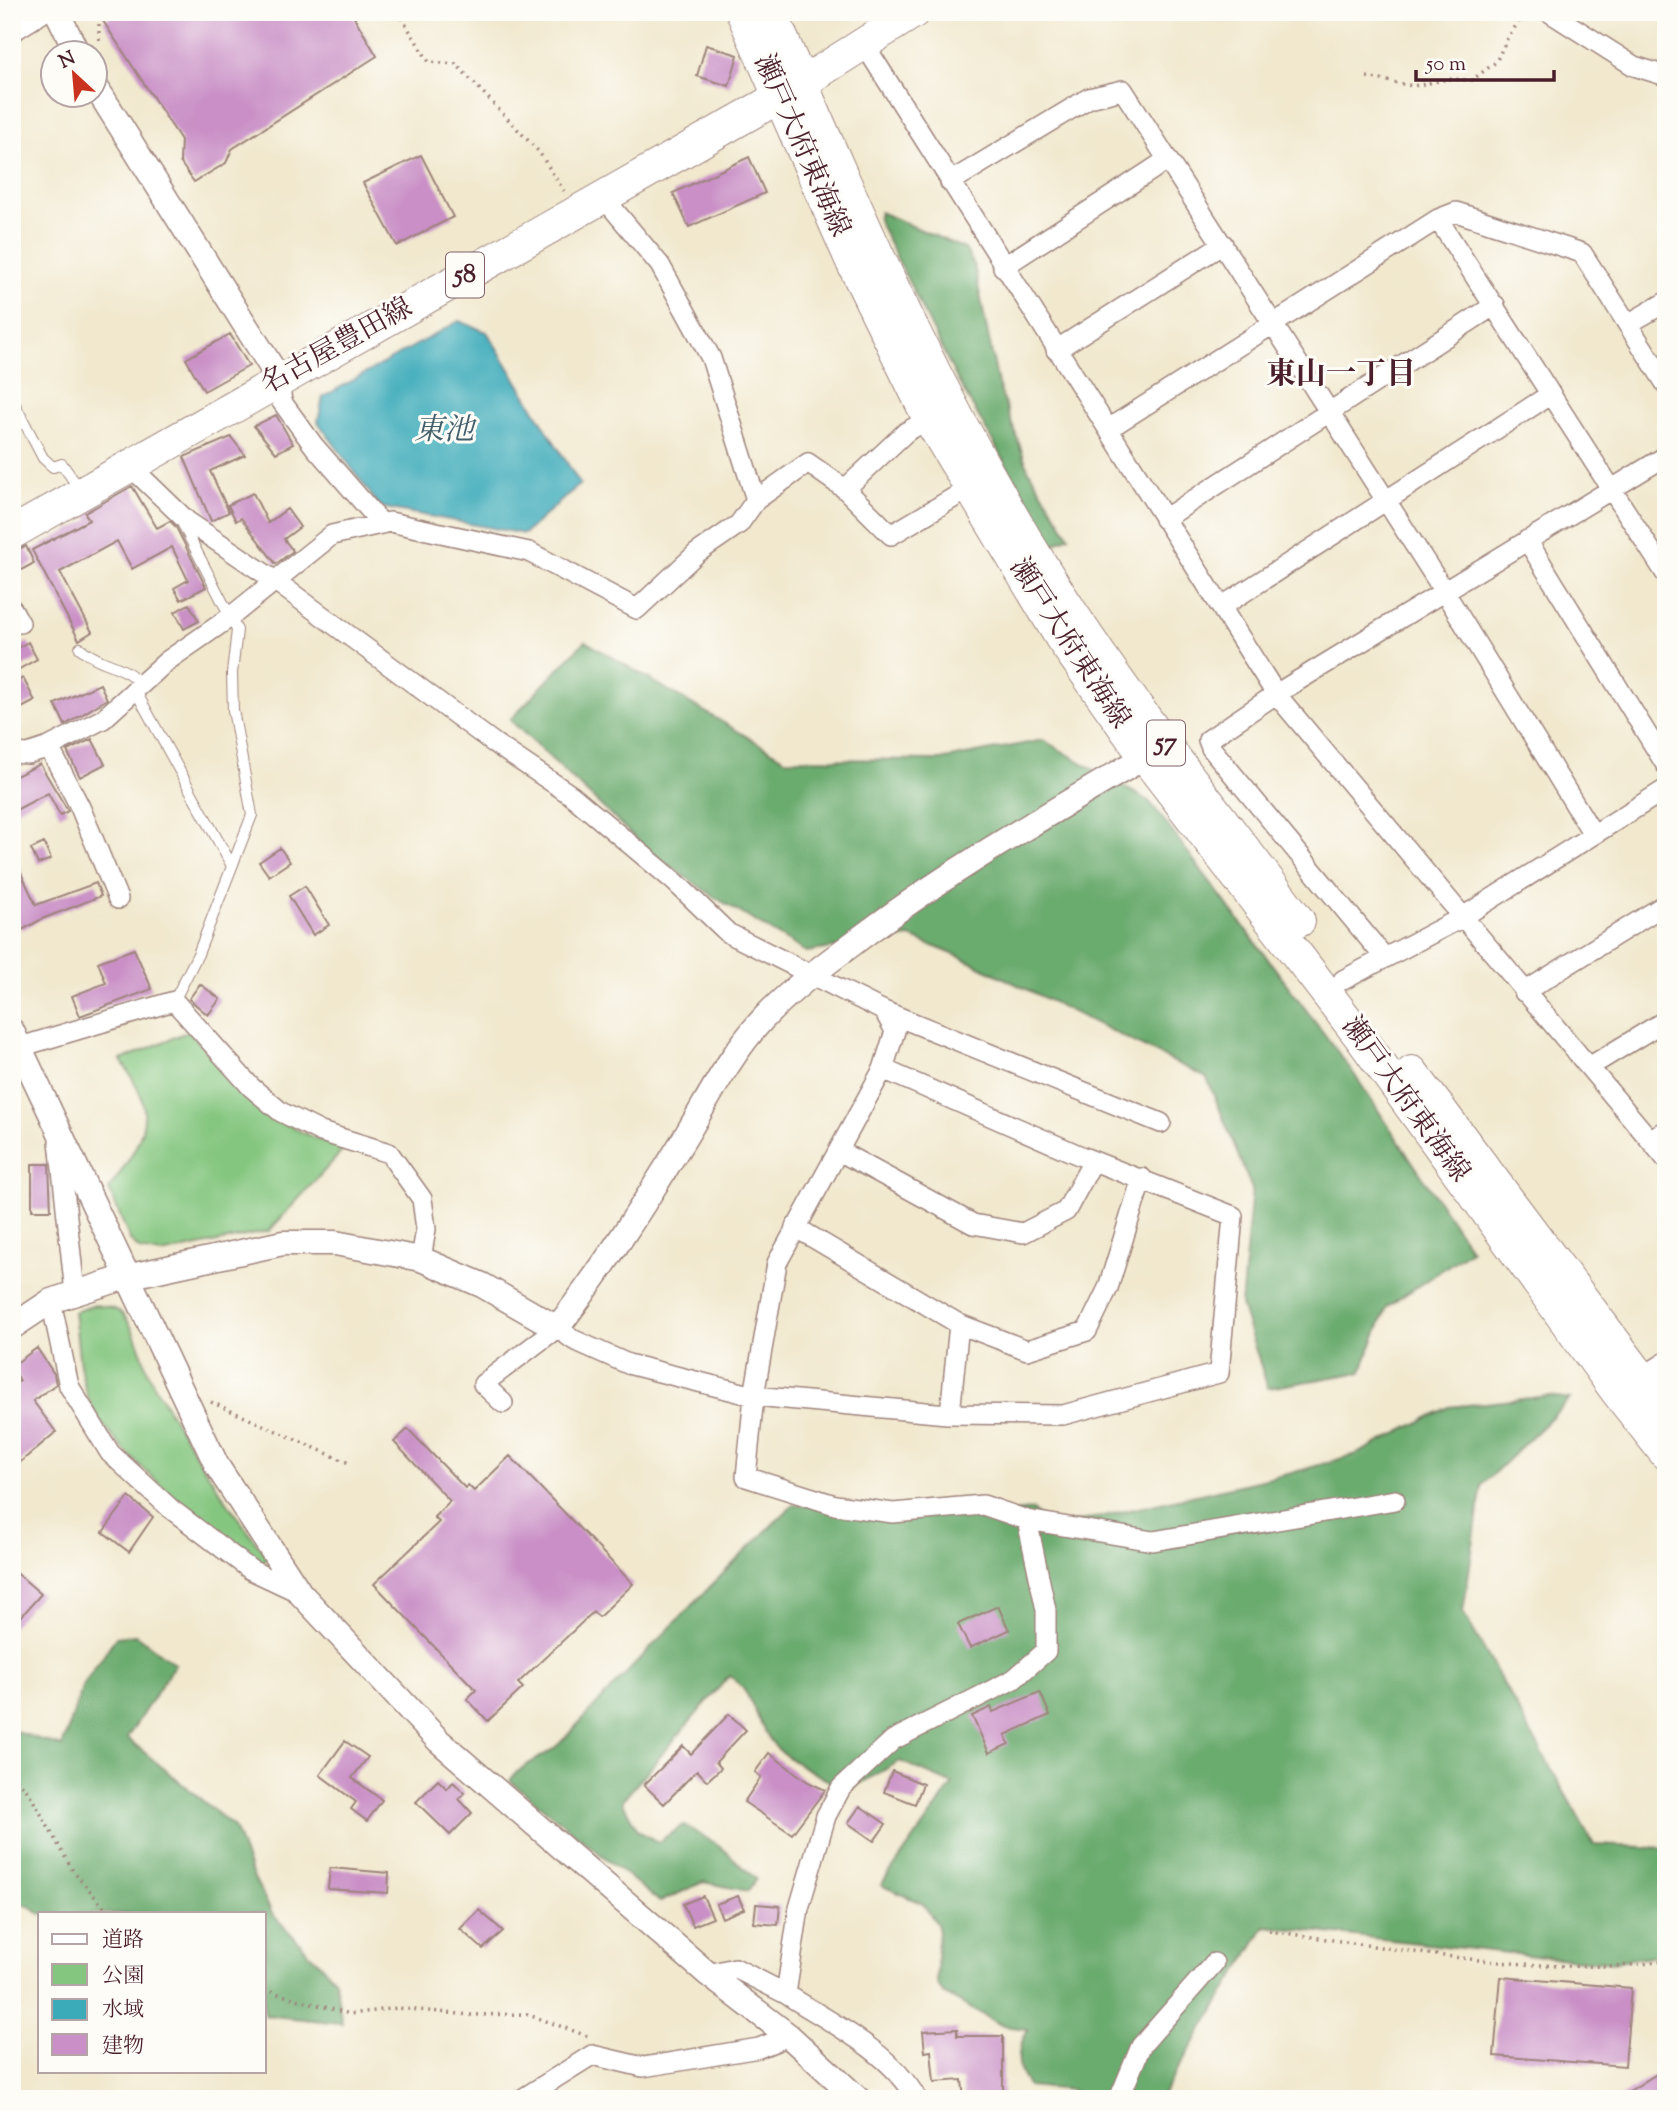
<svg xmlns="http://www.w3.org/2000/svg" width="1678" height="2111" font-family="'Sorts Mill Goudy','Noto Serif JP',serif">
	<rect width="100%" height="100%" fill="#fdfcf7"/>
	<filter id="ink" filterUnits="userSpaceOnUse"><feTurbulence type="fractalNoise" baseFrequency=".0143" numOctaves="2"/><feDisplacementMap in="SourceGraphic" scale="14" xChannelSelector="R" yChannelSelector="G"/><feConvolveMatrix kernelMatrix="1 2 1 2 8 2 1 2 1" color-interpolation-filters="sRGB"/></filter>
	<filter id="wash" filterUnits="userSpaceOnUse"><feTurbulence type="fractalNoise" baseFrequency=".00686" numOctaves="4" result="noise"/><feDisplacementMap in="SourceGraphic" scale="28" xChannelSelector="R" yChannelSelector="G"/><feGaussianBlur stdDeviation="1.57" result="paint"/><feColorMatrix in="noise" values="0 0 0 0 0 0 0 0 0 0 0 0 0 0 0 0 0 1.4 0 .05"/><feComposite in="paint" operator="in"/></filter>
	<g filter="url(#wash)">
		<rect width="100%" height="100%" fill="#f1e8ce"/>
		<!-- green -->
		<path fill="#84c67f" stroke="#677255" stroke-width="2" d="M189,1031C233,1084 275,1131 345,1148L269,1231L161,1254L140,1250L130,1240L109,1189C125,1166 150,1134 143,1104C140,1089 129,1073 121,1060Z
			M95,1305C109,1307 119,1308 127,1320C140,1339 143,1365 154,1385C188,1446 226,1503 268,1558L261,1563C214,1528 106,1451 88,1397C78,1370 78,1340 74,1312Z"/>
		<!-- forest -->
		<path fill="#6bab6e" stroke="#5a654c" stroke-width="2" d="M880,212L965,249L974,265L998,384L1028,469L1069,536L1053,545L958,381L878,220Z
			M585,641L785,759L940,760L1043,740L1150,802L1352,1071L1471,1250L1387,1307L1361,1372L1268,1388L1241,1305L1252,1189L1207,1078L963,958L910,937L806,952L716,898L652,854L510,720Z
			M1549,1396L1570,1399L1482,1485L1463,1612L1594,1845L1666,1848V1954L1610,1962L1544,1957L1265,1926L1160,2099H1080L1072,2090L1028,2086C1014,2065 1017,2050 1028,2029L1003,2026L943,1993L937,1983L938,1926L923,1904L881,1885L953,1784L900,1761L847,1791C827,1779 793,1764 777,1748C756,1727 754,1690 729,1676L622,1801L638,1831L658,1842L683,1825L720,1846L756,1879L748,1891L703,1882L660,1902L510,1781C520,1763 545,1759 560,1743C637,1662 712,1582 793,1505L978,1516L1032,1510L1051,1528L1288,1474L1357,1454L1449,1407Z
			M136,1635L175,1664L127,1738L234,1827L251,1872L273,1915L335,1980L342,2023L264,2015V1913L40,1914L29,1906L12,1902V1730L62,1747L83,1685L116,1637Z"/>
		<!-- water -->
		<path fill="#3baab9" stroke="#426472" stroke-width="2" d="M459,321L487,332L580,484L524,534L380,507L318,422L323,397Z"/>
		<g id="blocks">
			<!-- building -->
			<path fill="#c98fc6" d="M117,12H351L377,56L232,149L226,163L194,182L180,162L181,140L103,21Z
				M706,45L738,55L729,86L697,76Z
				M421,155L453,217L397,246L363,183Z
				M749,157L765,193L689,227L673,193Z
				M230,334L249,366L204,391L186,359Z
				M276,415L293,444L276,453L254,426Z
				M231,437L245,455L210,471L229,512L211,521L184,457Z
				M132,486L157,528L170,521L176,527L206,587L181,600L174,588L188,580L172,547L132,569L117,541L60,572L92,632L79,640L32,550L89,520L85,513Z
				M253,493L268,523L287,509L300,527L284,539L293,551L276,564L241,518L236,521L228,505Z
				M26,546L34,563L12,575V551Z
				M189,604L199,621L184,629L175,612Z
				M28,642L37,659L12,673V651Z
				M23,678L35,701L12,713V684Z
				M100,684L107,699L65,725L55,704Z
				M92,739L105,764L80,777L67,751Z
				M40,764L68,811L60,815L48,793L12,812V778Z
				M44,843L51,859L38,864L31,849Z
				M280,848L290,862L269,876L259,862Z
				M12,854L36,905L96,883L101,896L42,919L22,930L12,908Z
				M305,886L329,925L313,935L289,896Z
				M134,949L152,989L80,1016L72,996L106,983L98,962Z
				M200,984L220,999L208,1015L189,999Z
				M32,1164H49L51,1210H32Z
				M37,1348L54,1374L56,1384L33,1401L56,1432L12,1469V1386L20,1381L12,1366Z
				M408,1429L465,1488L468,1485L474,1491L510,1456L633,1584L599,1617L593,1612L518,1683L523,1688L488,1721L467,1699L476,1690L374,1584L439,1522L434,1517L450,1501L394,1442Z
				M129,1497L153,1517L129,1552L103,1532Z
				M12,1569L41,1594L12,1627Z
				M998,1606L1009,1630L970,1648L958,1624Z
				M1040,1692L1050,1715L1005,1735L1009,1744L989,1753L972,1716L991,1707L993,1712Z
				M729,1714L746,1730L716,1762L721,1768L707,1781L697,1770L664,1804L644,1785L683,1746L691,1754Z
				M345,1741L368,1757L352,1778L382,1800L367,1821L351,1809L356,1802L320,1775Z
				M769,1753L808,1782L825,1790L792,1834L744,1802L761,1777L755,1772Z
				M892,1771L923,1784L915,1804L884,1792Z
				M438,1780L447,1789L453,1782L465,1793L459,1799L472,1813L450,1835L416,1802Z
				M860,1806L886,1824L874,1841L848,1823Z
				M330,1868L389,1873L388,1893L328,1889Z
				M703,1896L713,1918L693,1926L683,1904Z
				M738,1896L744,1909L722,1918L716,1904Z
				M756,1904L780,1906L778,1925L754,1923Z
				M479,1910L503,1931L483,1949L460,1929Z
				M1501,1977L1631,1988L1625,2066L1494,2056Z
				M957,2029V2036H1003V2099H964L962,2080L934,2082L931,2051L925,2052L923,2031Z
				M1666,2068V2099H1617Z"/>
		</g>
	</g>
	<g filter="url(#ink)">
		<use href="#blocks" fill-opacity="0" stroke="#9e847c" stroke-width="2"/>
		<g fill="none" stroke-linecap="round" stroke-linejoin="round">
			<!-- service casing -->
			<g stroke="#9e847c" stroke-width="12">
				<path id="service" d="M12,399L43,458L53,467L62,464L81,491
					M80,648C102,667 121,662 141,684
					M135,690L232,866
					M174,1001L198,954L252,815L233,710L232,673L237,630L181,521"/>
			</g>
			<!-- minor casing -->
			<g stroke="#9e847c" stroke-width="22">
				<path id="minor" d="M1549,12L1634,66L1666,76
					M12,32L44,12
					M864,44L1276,694L1666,1159
					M950,182L1089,98L1123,90L1444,591L1593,834
					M1438,219L1666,574
					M1003,267L1167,160
					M1628,324L1666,302
					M1056,350L1223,244
					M279,379L282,402L314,446L382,524
					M1108,429L1438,219L1456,212L1582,253L1666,384
					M131,467L187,521L274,580L494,743L571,795L674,881L728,933L884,1011L1161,1123
					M845,489L906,432L929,419
					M756,500L808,463L845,489L891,535L970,488
					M1164,519L1495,305
					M1527,540L1666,765
					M1221,607L1551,394
					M12,609L20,623
					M49,747L80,807L118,899
					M12,753L28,754L49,747L103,719L167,661L229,618L332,535L390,522L529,552L637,609L697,553L739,524L756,500L711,358L660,265L604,198
					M1385,958L1211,748L1208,740L1276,694L1666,456
					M1343,980L1461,918L1666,789
					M1524,992L1666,904
					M20,1047L174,1001L251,1087L281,1112L321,1132L389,1153L422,1199L426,1229L421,1259
					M1589,1067L1666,1020
					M883,1069L895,1031L884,1011
					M1650,1139L1666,1130
					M59,1141L75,1293
					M839,1151L973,1224L1023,1233L1066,1211L1093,1161
					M795,1227L959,1324L950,1414
					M51,1301L69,1386L110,1453L171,1509L251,1570L300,1593
					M959,1324L1027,1350L1087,1331L1108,1288L1142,1178
					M1633,1383L1666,1362
					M503,1403L483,1384L557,1328L574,1340L628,1364L754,1396L947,1414L1063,1415L1219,1373L1233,1216L1081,1156L883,1069L777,1263L754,1396L746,1477L835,1505L893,1513L983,1505L1027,1520L1153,1541L1395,1500
					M708,1974L735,1968L786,1994
					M522,2099L592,2055L643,2067L759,2048L789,2036
					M917,2099C890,2051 831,2023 786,1994L799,1908L826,1816L841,1788L893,1740L1014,1679L1046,1651V1610L1027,1520
					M1119,2099L1141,2046L1214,1963"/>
			</g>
			<!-- tertiary casing -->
			<g stroke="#9e847c" stroke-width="27">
				<path id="tertiary" d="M57,12L77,52
					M94,84L279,379
					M12,1031L217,1466L300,1593L439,1741L708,1974L789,2036L858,2099
					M12,1327L51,1301L126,1277L283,1243H335L421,1259L482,1285L557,1328C603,1269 644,1204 684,1139C709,1098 729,1056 762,1020C788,992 820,968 851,945C943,874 1045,816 1145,757"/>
			</g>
			<!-- primary casing -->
			<g stroke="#9e847c" stroke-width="34">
				<path id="primary" d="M742,12L852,262L929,419L1061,638L1145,757L1361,1038L1617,1392L1666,1454
					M771,12C862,225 955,439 1084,631C1151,731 1227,825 1299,921
					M12,533L781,96L914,12
					M1412,1072L1666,1410"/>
			</g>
			<!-- path -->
			<path stroke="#9e847c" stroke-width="3.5" stroke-dasharray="2 5" stroke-linecap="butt" d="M398,12L429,62L456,64L539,152L564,191
				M99,40V12
				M1367,77L1413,86L1449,79L1472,80L1496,62L1507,39L1525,12
				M211,1402L351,1464
				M12,1774L29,1793L73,1871L109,1913
				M1269,1931C1392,1947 1544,1979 1666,1961
				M264,1990L350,2014L398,2008L470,2015L527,2014L590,2037"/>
			<!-- service -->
			<use href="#service" stroke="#fff" stroke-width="10"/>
			<!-- minor -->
			<use href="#minor" stroke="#fff" stroke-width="19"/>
			<!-- tertiary -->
			<use href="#tertiary" stroke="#fff" stroke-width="24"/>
			<!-- primary -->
			<use href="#primary" stroke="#fff" stroke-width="32"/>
		</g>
	</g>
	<g text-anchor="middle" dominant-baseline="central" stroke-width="6" stroke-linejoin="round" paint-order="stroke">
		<!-- shield labels -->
		<g fill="#fdfcf7" stroke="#806168" stroke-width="2">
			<rect x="446" y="252.5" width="38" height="45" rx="5"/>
			<rect x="1147" y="720.5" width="38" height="45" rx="5"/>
		</g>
		<g font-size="26" font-weight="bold" fill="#4a1f2b">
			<text x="465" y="275">58</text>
			<text x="1166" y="743">57</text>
		</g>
		<!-- street labels -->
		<g font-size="28" fill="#4a1f2b" stroke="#fdfcf7">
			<text transform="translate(801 146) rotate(66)">瀬戸大府東海線</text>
			<text transform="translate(337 347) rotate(-29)">名古屋豊田線</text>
			<text transform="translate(1069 644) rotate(57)">瀬戸大府東海線</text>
			<text transform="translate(1405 1100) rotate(54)">瀬戸大府東海線</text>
		</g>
		<!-- neighbourhood labels -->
		<g font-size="30" font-weight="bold" fill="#4a1f2b" stroke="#fdfcf7">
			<text x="1341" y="375">東山一丁目</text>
		</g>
		<!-- water labels -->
		<g font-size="30" font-style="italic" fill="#435e6b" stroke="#fdfcf7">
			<text x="444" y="431">東池</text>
		</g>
	</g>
	<!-- margin -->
	<rect width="1678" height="2111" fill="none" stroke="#fdfcf7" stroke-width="42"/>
	<!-- legend -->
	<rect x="38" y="1912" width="228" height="161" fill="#fdfcf7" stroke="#b5a4a5" stroke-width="2"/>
	<rect x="52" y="1934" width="35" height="10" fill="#ffffff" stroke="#b5a4a5" stroke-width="2"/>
	<text x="102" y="1946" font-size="21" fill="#4a1f2b">道路</text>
	<rect x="52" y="1964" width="35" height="21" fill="#84c67f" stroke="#b5a4a5" stroke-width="2"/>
	<text x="102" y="1982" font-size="21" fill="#4a1f2b">公園</text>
	<rect x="52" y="1999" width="35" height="21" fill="#3baab9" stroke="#b5a4a5" stroke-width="2"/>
	<text x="102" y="2016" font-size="21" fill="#4a1f2b">水域</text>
	<rect x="52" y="2034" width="35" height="21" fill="#c98fc6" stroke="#b5a4a5" stroke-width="2"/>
	<text x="102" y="2052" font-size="21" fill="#4a1f2b">建物</text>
	<!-- north arrow -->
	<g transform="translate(74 74) rotate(334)"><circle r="33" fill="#fdfcf7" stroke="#b5a4a5" stroke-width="2"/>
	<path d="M0-5L12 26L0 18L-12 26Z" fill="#c8321e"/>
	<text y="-10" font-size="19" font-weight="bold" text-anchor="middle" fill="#4a1f2b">N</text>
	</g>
	<!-- scale -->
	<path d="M1416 70v10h138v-10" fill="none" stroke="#4a1f2b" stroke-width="3.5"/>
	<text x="1426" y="70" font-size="21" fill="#4a1f2b" stroke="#fdfcf7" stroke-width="5" paint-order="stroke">50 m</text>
</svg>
